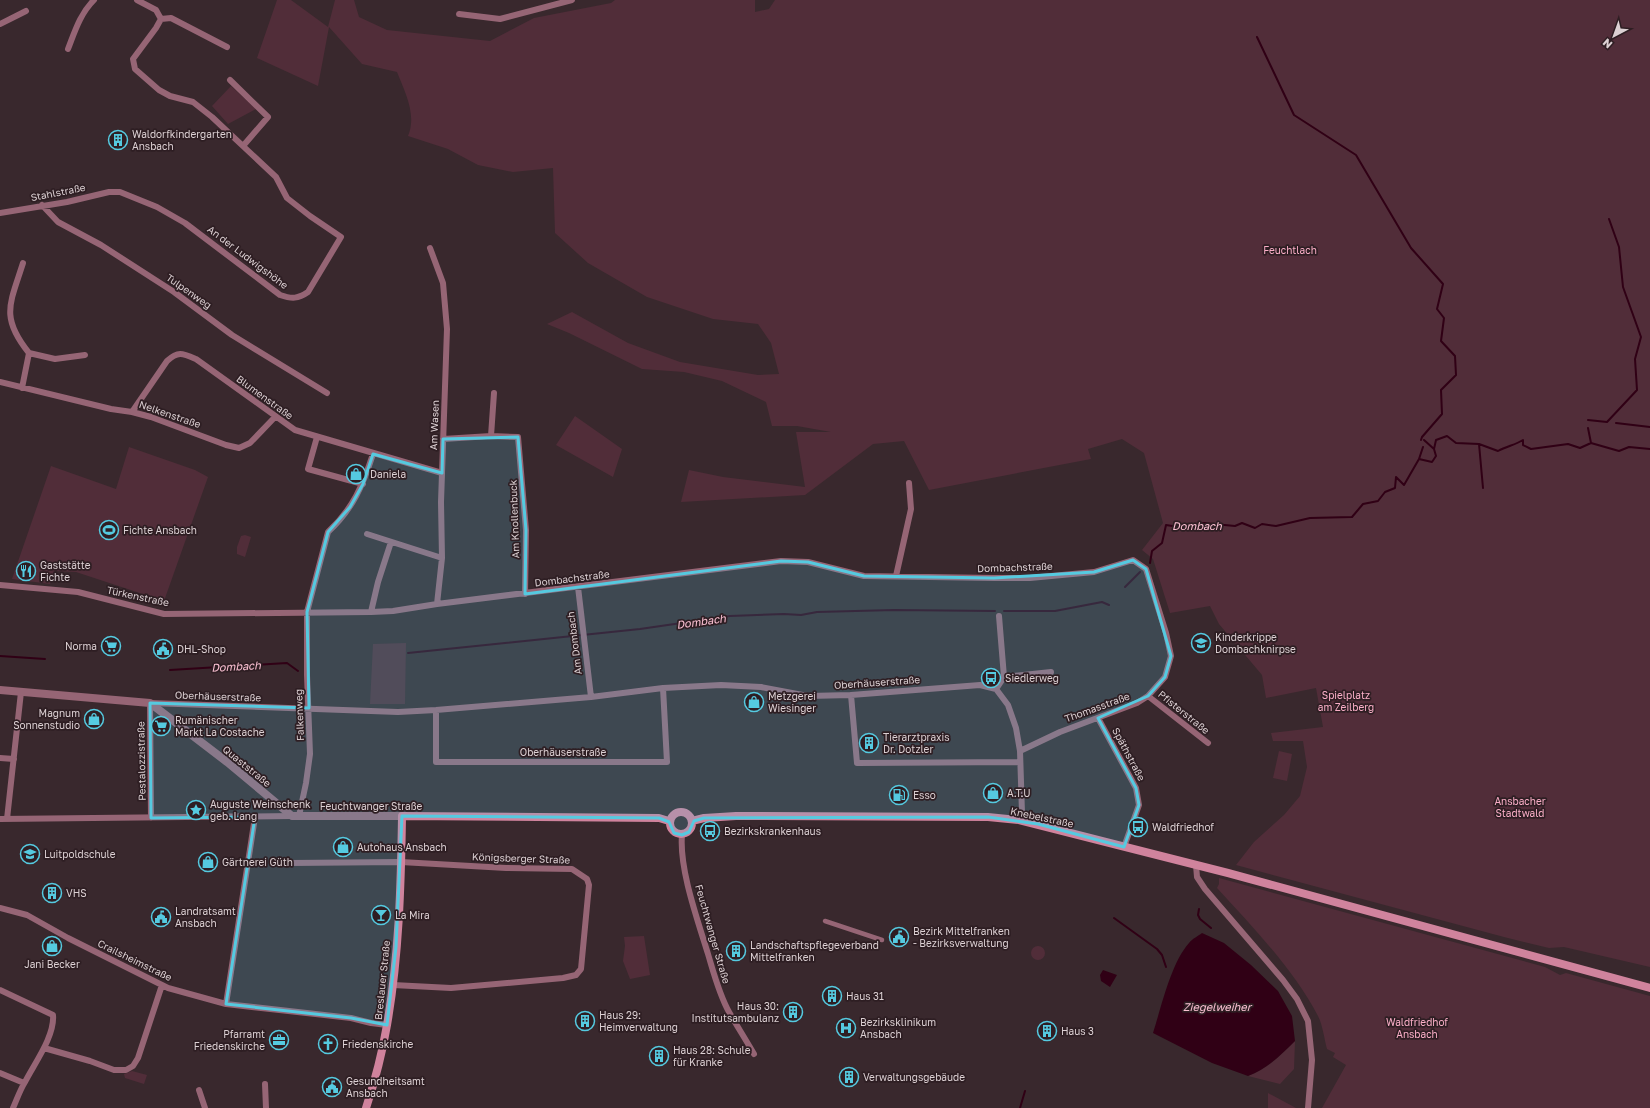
<svg xmlns="http://www.w3.org/2000/svg" width="1650" height="1108" font-family="'Golos Text',sans-serif">
	<rect width="100%" height="100%" fill="#39282d"/>
	<!-- green -->
	<path fill="#512d39" d="M277,0H291L328,27L335,0H354L359,17L387,30L490,41L534,18L611,3L615,0H755V12L769,9L775,0H1650V967L1564,947L1549,948L1504,937L1236,865L1254,842L1284,815L1300,796L1307,767L1303,741H1273L1271,733L1323,727L1316,688L1266,698L1262,675L1219,624L1210,606L1170,613L1153,559L1142,550L1163,523L1144,453L1122,439L1088,449L1091,459L929,490L904,441L873,444L805,495L681,502L689,470L723,477L805,487L796,432H831L797,426H772L766,402L722,381L684,372L642,369L569,333L547,324L572,312L628,343L680,362L758,375L779,374L771,343L758,324L713,319L647,297L588,263L555,233L553,168L513,172L478,165L448,149L408,136C417,115 405,92 397,72L362,64L329,27L318,86L257,58Z
		M231,86L256,109L228,124L212,106Z
		M575,416L622,449L613,477L556,445Z
		M129,447L195,470L208,477L164,601L76,572L55,571L50,584L12,579L51,466L116,489Z
		M245,535L251,537L245,557L237,554V547L241,536Z
		M406,643L405,704H370L373,644Z
		M1279,751L1292,754L1287,781L1273,778Z
		M1219,878L1545,967L1560,975L1566,973L1650,996V1108H1322L1346,1065L1333,1057L1335,1053L1327,1049C1324,1038 1323,1026 1318,1016C1294,970 1252,926 1217,888L1219,884Z
		M644,936L650,975L630,979L623,961L625,946L624,937Z
		M1031 953a7 7 0 1 1 14 0a7 7 0 1 1-14 0Z
		M1295,1041L1294,1069L1280,1084L1248,1076C1267,1069 1281,1055 1295,1041Z
		M132,1071L147,1075L144,1084L125,1078L124,1074Z
		M1268,1093L1296,1108H1268Z"/>
	<!-- water -->
	<path fill="#300015" d="M1202,933L1224,943L1251,965L1278,991L1292,1016L1295,1041C1281,1055 1267,1069 1248,1076L1212,1063L1153,1033C1161,1008 1171,963 1189,943C1192,939 1198,936 1202,933Z
		M1103,970L1117,975L1110,987L1101,981L1100,975Z"/>
	<g fill="none" stroke-linecap="round" stroke-linejoin="round">
		<!-- stream -->
		<path stroke="#300015" stroke-width="2" d="M1257,37L1294,115L1356,155L1411,248L1443,284L1437,309L1444,318L1441,341L1455,356L1456,375L1441,390L1442,414L1422,437L1421,440
			M1588,420L1607,422L1637,390L1635,359L1641,337L1623,287L1619,247L1609,219
			M1616,423L1650,427
			M1588,428L1591,443
			M1424,440L1434,449
			M1479,444L1483,488
			M1419,459L1423,447
			M1150,563L1152,551L1162,543L1166,525L1179,527L1204,523L1235,526L1242,523L1255,528L1262,524L1276,526L1310,518L1352,517L1363,504L1378,501L1385,492L1395,488L1396,477L1404,485L1419,459L1432,462L1436,456L1434,449L1436,440L1447,436L1456,443L1479,444L1498,451C1507,446 1515,445 1523,440V445L1531,449L1568,444L1580,448L1591,443L1619,451L1629,447L1650,449
			M1125,587L1140,572
			M1004,611H1055L1102,602L1109,605
			M408,653L640,629L730,616L784,614L801,615L817,612L894,610L995,611
			M0,656L45,659
			M170,670L287,663L298,671
			M1199,909L1198,915L1200,919L1211,928
			M1114,918L1157,949L1162,955L1166,967
			M1020,1108L1025,1091"/>
		<!-- pedestrian -->
		<path stroke="#966575" stroke-width="4.5" d="M825,921L882,940"/>
		<!-- minor -->
		<path stroke="#966575" stroke-width="6" d="M137,0L156,10L161,19
			M459,14L500,19L572,0
			M161,19L171,18L227,47
			M0,24L26,11
			M68,49C75,31 80,14 94,0
			M230,80L268,117L243,146
			M42,205L58,222L101,245L174,292L232,335L327,393
			M0,213L67,202L109,192H120L157,207L185,223L280,295C292,299 298,299 308,292L341,237L310,216L287,198L276,177L212,117L193,102L170,96L159,90L135,69L133,59L156,28L161,19
			M430,248L443,283L447,329L441,502L442,558L437,604
			M29,353L55,359L85,355
			M0,382L111,409L132,412L151,417L226,445L239,448L250,443L275,417
			M22,388L29,353C0,317 10,304 23,263
			M132,412L167,361C178,351 182,353 196,359L295,430L442,473
			M491,436L494,393
			M317,437L308,469L363,484
			M443,439L491,436L518,437L526,530L525,594
			M367,534L442,558
			M896,576L911,509L909,483
			M0,585L78,592L164,614L371,612L393,611L437,604L781,561L808,562L864,576L994,578H1030L1094,572L1133,560L1146,569L1166,633L1171,656L1165,677L1148,696L1137,703L1060,732L1020,751L1022,813L1019,820
			M578,587L591,697
			M371,612L378,582L391,542
			M999,616L1004,677
			M996,689L1004,677L1051,672
			M851,695L857,763L1020,762
			M1148,696L1208,743
			M436,710V762H667L663,688
			M1098,718L1136,788L1139,805L1124,847
			M0,758L14,759
			M299,816L306,783L310,754L307,675V612L328,532C353,509 363,485 373,454
			M151,818L150,703L398,712L436,710L591,697L663,688L721,685L761,687L808,696L851,695L980,685L996,689L1008,705L1016,728L1020,751
			M0,819L292,816
			M7,819L21,692
			M682,835C679,869 698,921 708,954C714,974 719,994 729,1012C737,1026 746,1040 754,1054
			M290,863L401,862L506,868L572,869L587,879L589,885L581,969L576,975L563,978L451,988L393,985
			M1196,865L1197,877L1205,889L1283,980L1297,999L1308,1021L1312,1060L1308,1108
			M0,908L27,915L68,938L168,988L226,1004L351,1018L371,1023L387,1025
			M0,990L53,1015C55,1036 34,1064 25,1082C20,1090 17,1099 13,1108
			M226,1004L255,817
			M44,1048L90,1061L114,1070H126L133,1066L138,1058L162,985
			M0,1073L24,1083
			M265,1084L266,1108
			M199,1090L205,1108"/>
		<!-- tertiary -->
		<path stroke="#966575" stroke-width="8" d="M0,690L150,703L227,762L292,816H402"/>
		<!-- secondary -->
		<path stroke="#d0839d" stroke-width="8" d="M670 823a11 11 0 1 1 22 0a11 11 0 1 1-22 0Z
			M692,821L704,818L736,816L988,817L1019,820L1228,873L1650,988
			M366,1108C375,1081 382,1054 387,1025C399,957 401,885 402,816L659,818L669,821"/>
	</g>
	<!-- marked area -->
	<path fill="#55cae0" fill-opacity="0.2" stroke="#55cae0" stroke-width="3" stroke-linejoin="round" d="M518,437L526,530L525,594L781,561L808,562L864,576L994,578L1094,572L1133,560L1146,569L1171,656L1165,677L1148,696L1098,718L1136,788L1139,805L1124,847L1038,824L988,817L704,818L694,821L689,832L682,835L674,833L669,822L659,818L402,816L396,947L387,1025L351,1018L226,1004L255,817L151,818L150,703L309,708L307,612L328,532L350,507L363,484L373,454L442,473L443,439Z"/>
	<!-- icons -->
	<defs>
		<g id="building-ring" transform="scale(1)"><circle r="9.5" fill="#2e1e23" stroke="#55cae0" stroke-width="1.5"/><path d="M-4-6H4V6H1V3H-1V6H-4ZM-2.5-4.3h1.7v1.8h-1.7ZM.8-4.3h1.7v1.8H.8ZM-2.5-1h1.7V.8h-1.7ZM.8-1h1.7V.8H.8Z" fill="#55cae0"/></g>
		<g id="shop-ring" transform="scale(1)"><circle r="9.5" fill="#2e1e23" stroke="#55cae0" stroke-width="1.5"/><path d="M-5-2.5h2.3a2.7 3.5 0 0 1 5.4 0H5L5.5 6h-11ZM-1.5-2.5h3a1.5 2.3 0 0 0-3 0Z" fill="#55cae0"/></g>
		<g id="stadium-ring" transform="scale(1)"><circle r="9.5" fill="#2e1e23" stroke="#55cae0" stroke-width="1.5"/><path d="M0-5a6.5 5 0 1 0 0 10a6.5 5 0 1 0 0-10ZM-3.5-1.8h7v3.6h-7Z" fill="#55cae0"/></g>
		<g id="restaurant-ring" transform="scale(1)"><circle r="9.5" fill="#2e1e23" stroke="#55cae0" stroke-width="1.5"/><path d="M-5-6h1v4h1v-4h1v4h1v-4h1v5L-1.5 .5V6h-2V.5L-5-1ZM5-6V6H3V1.5H1.5Q1.5-4 5-6Z" fill="#55cae0"/></g>
		<g id="school-ring" transform="scale(1)"><circle r="9.5" fill="#2e1e23" stroke="#55cae0" stroke-width="1.5"/><path d="M0-5L7-2L0 1L-7-2ZM-4 1L0 2.5L4 1V4Q0 6-4 4Z" fill="#55cae0"/></g>
		<g id="supermarket-ring" transform="scale(1)"><circle r="9.5" fill="#2e1e23" stroke="#55cae0" stroke-width="1.5"/><path d="M-6-5.5h2.5l.6 2H6L4.5 2H-2.5L-4.4-4H-6ZM-1.5 3.2a1.3 1.3 0 1 0 .1 0ZM3 3.2a1.3 1.3 0 1 0 .1 0Z" fill="#55cae0"/></g>
		<g id="civic-ring" transform="scale(1)"><circle r="9.5" fill="#2e1e23" stroke="#55cae0" stroke-width="1.5"/><path d="M-.6-6.5H3V-4.5H.6V-3L4-1V1h2V6H-6V1h2V-1L-.6-3ZM-1.2 2.5V6h2.4V2.5Z" fill="#55cae0"/></g>
		<g id="bus-ring" transform="scale(1)"><circle r="9.5" fill="#2e1e23" stroke="#55cae0" stroke-width="1.5"/><path d="M-5-6H5V4H4V6H2V4H-2V6H-4V4H-5ZM-3.5-4V0h7V-4ZM-3.5 1.2v1.5H-2V1.2ZM2 1.2v1.5H3.5V1.2Z" fill="#55cae0"/></g>
		<g id="fuel-ring" transform="scale(1)"><circle r="9.5" fill="#2e1e23" stroke="#55cae0" stroke-width="1.5"/><path d="M-5.5-6h7V0h2V4h1.3V-2.5L3-4.5l.8-.8L6-3V5H2.5V1h-1V6h-7ZM-4.2-4.7v3.2H.2V-4.7Z" fill="#55cae0"/></g>
		<g id="sight-ring" transform="scale(1)"><circle r="9.5" fill="#2e1e23" stroke="#55cae0" stroke-width="1.5"/><path d="M0-6L1.8-2.2L6-1.7L2.9 1.2L3.7 5.4L0 3.3L-3.7 5.4L-2.9 1.2L-6-1.7L-1.8-2.2Z" fill="#55cae0"/></g>
		<g id="bar-ring" transform="scale(1)"><circle r="9.5" fill="#2e1e23" stroke="#55cae0" stroke-width="1.5"/><path d="M-6-5H6L.8 .8V4.5H3.5V6h-7V4.5H-.8V.8Z" fill="#55cae0"/></g>
		<g id="hospital-ring" transform="scale(1)"><circle r="9.5" fill="#2e1e23" stroke="#55cae0" stroke-width="1.5"/><path d="M-5-5h3v3.5h4V-5h3V5h-3V1.5h-4V5h-3Z" fill="#55cae0"/></g>
		<g id="office-ring" transform="scale(1)"><circle r="9.5" fill="#2e1e23" stroke="#55cae0" stroke-width="1.5"/><path d="M-6-3h4V-5.5h4V-3h4V5H-6ZM-1-4.5V-3h2v-1.5ZM-6 0V1H6V0Z" fill="#55cae0"/></g>
		<g id="church-ring" transform="scale(1)"><circle r="9.5" fill="#2e1e23" stroke="#55cae0" stroke-width="1.5"/><path d="M-1.2-6h2.4v3.5h3.3v2.4h-3.3V6h-2.4V-.1h-3.3v-2.4h3.3Z" fill="#55cae0"/></g>
	</defs>
	<g fill-rule="evenodd">
		<use href="#building-ring" x="118" y="140"/>
		<use href="#shop-ring" x="356" y="474"/>
		<use href="#stadium-ring" x="109" y="530"/>
		<use href="#restaurant-ring" x="26" y="571"/>
		<use href="#school-ring" x="1201" y="643"/>
		<use href="#supermarket-ring" x="111" y="646"/>
		<use href="#civic-ring" x="163" y="649"/>
		<use href="#bus-ring" x="991" y="678"/>
		<use href="#shop-ring" x="754" y="702"/>
		<use href="#shop-ring" x="94" y="719"/>
		<use href="#supermarket-ring" x="161" y="726"/>
		<use href="#building-ring" x="869" y="743"/>
		<use href="#shop-ring" x="993" y="793"/>
		<use href="#fuel-ring" x="899" y="795"/>
		<use href="#sight-ring" x="196" y="810"/>
		<use href="#bus-ring" x="1138" y="827"/>
		<use href="#bus-ring" x="710" y="831"/>
		<use href="#shop-ring" x="343" y="847"/>
		<use href="#school-ring" x="30" y="854"/>
		<use href="#shop-ring" x="208" y="862"/>
		<use href="#building-ring" x="52" y="893"/>
		<use href="#bar-ring" x="381" y="915"/>
		<use href="#civic-ring" x="161" y="917"/>
		<use href="#civic-ring" x="899" y="937"/>
		<use href="#shop-ring" x="52" y="946"/>
		<use href="#building-ring" x="736" y="951"/>
		<use href="#building-ring" x="832" y="996"/>
		<use href="#building-ring" x="793" y="1012"/>
		<use href="#building-ring" x="585" y="1021"/>
		<use href="#hospital-ring" x="846" y="1028"/>
		<use href="#building-ring" x="1047" y="1031"/>
		<use href="#office-ring" x="279" y="1040"/>
		<use href="#church-ring" x="328" y="1044"/>
		<use href="#building-ring" x="659" y="1056"/>
		<use href="#building-ring" x="849" y="1077"/>
		<use href="#civic-ring" x="332" y="1087"/>
	</g>
	<g text-anchor="middle" dominant-baseline="central" stroke-width="3.5" stroke-linejoin="round" paint-order="stroke">
		<!-- poi labels -->
		<g font-size="10" fill="#dcd0d3" stroke="#2e1e23" text-anchor="start">
			<text x="132" y="134">Waldorfkindergarten<tspan x="132" dy="12">Ansbach</tspan></text>
			<text x="370" y="474">Daniela</text>
			<text x="123" y="530">Fichte Ansbach</text>
			<text x="40" y="565">Gaststätte<tspan x="40" dy="12">Fichte</tspan></text>
			<text x="1215" y="637">Kinderkrippe<tspan x="1215" dy="12">Dombachknirpse</tspan></text>
			<text x="97" y="646" text-anchor="end">Norma</text>
			<text x="177" y="649">DHL-Shop</text>
			<text x="1005" y="678">Siedlerweg</text>
			<text x="768" y="696">Metzgerei<tspan x="768" dy="12">Wiesinger</tspan></text>
			<text x="80" y="713" text-anchor="end">Magnum<tspan x="80" dy="12">Sonnenstudio</tspan></text>
			<text x="175" y="720">Rumänischer<tspan x="175" dy="12">Markt La Costache</tspan></text>
			<text x="883" y="737">Tierarztpraxis<tspan x="883" dy="12">Dr. Dotzler</tspan></text>
			<text x="1007" y="793">A.T.U</text>
			<text x="913" y="795">Esso</text>
			<text x="210" y="804">Auguste Weinschenk<tspan x="210" dy="12">geb. Lang</tspan></text>
			<text x="1152" y="827">Waldfriedhof</text>
			<text x="724" y="831">Bezirkskrankenhaus</text>
			<text x="357" y="847">Autohaus Ansbach</text>
			<text x="44" y="854">Luitpoldschule</text>
			<text x="222" y="862">Gärtnerei Güth</text>
			<text x="66" y="893">VHS</text>
			<text x="175" y="911">Landratsamt<tspan x="175" dy="12">Ansbach</tspan></text>
			<text x="395" y="915">La Mira</text>
			<text x="913" y="931">Bezirk Mittelfranken<tspan x="913" dy="12">- Bezirksverwaltung</tspan></text>
			<text x="750" y="945">Landschaftspflegeverband<tspan x="750" dy="12">Mittelfranken</tspan></text>
			<text x="52" y="964" text-anchor="middle">Jani Becker</text>
			<text x="846" y="996">Haus 31</text>
			<text x="779" y="1006" text-anchor="end">Haus 30:<tspan x="779" dy="12">Institutsambulanz</tspan></text>
			<text x="599" y="1015">Haus 29:<tspan x="599" dy="12">Heimverwaltung</tspan></text>
			<text x="860" y="1022">Bezirksklinikum<tspan x="860" dy="12">Ansbach</tspan></text>
			<text x="1061" y="1031">Haus 3</text>
			<text x="265" y="1034" text-anchor="end">Pfarramt<tspan x="265" dy="12">Friedenskirche</tspan></text>
			<text x="342" y="1044">Friedenskirche</text>
			<text x="673" y="1050">Haus 28: Schule<tspan x="673" dy="12">für Kranke</tspan></text>
			<text x="863" y="1077">Verwaltungsgebäude</text>
			<text x="346" y="1081">Gesundheitsamt<tspan x="346" dy="12">Ansbach</tspan></text>
		</g>
		<!-- street labels -->
		<g font-size="10" fill="#dcd0d3" stroke="#2e1e23">
			<text transform="translate(58 192) rotate(-11)">Stahlstraße</text>
			<text transform="translate(248 257) rotate(37)">An der Ludwigshöhe</text>
			<text transform="translate(189 291) rotate(35)">Tulpenweg</text>
			<text transform="translate(265 397) rotate(36)">Blumenstraße</text>
			<text transform="translate(170 414) rotate(19)">Nelkenstraße</text>
			<text transform="translate(434 425) rotate(-88)">Am Wasen</text>
			<text transform="translate(514 519) rotate(-92)">Am Knollenbuck</text>
			<text transform="translate(1015 567) rotate(-2)">Dombachstraße</text>
			<text transform="translate(572 578) rotate(-7)">Dombachstraße</text>
			<text transform="translate(138 596) rotate(12)">Türkenstraße</text>
			<text transform="translate(574 643) rotate(-97)">Am Dombach</text>
			<text transform="translate(877 682) rotate(-4)">Oberhäuserstraße</text>
			<text transform="translate(218 696) rotate(2)">Oberhäuserstraße</text>
			<text transform="translate(1097 707) rotate(-20)">Thomasstraße</text>
			<text transform="translate(1184 712) rotate(39)">Pfisterstraße</text>
			<text transform="translate(299 715) rotate(-92)">Falkenweg</text>
			<text x="563" y="752">Oberhäuserstraße</text>
			<text transform="translate(1129 754) rotate(62)">Späthstraße</text>
			<text transform="translate(141 761) rotate(-91)">Pestalozzistraße</text>
			<text transform="translate(247 766) rotate(39)">Quaststraße</text>
			<text x="371" y="806">Feuchtwanger Straße</text>
			<text transform="translate(1042 817) rotate(12)">Knebelstraße</text>
			<text transform="translate(521 858) rotate(2)">Königsberger Straße</text>
			<text transform="translate(713 934) rotate(74)">Feuchtwanger Straße</text>
			<text transform="translate(135 960) rotate(26)">Crailsheimstraße</text>
			<text transform="translate(382 980) rotate(-84)">Breslauer Straße</text>
		</g>
		<!-- park labels -->
		<g font-size="10" fill="#faaec7" stroke="#2e1e23">
			<text x="1290" y="250">Feuchtlach</text>
			<text x="1346" y="695">Spielplatz<tspan x="1346" dy="12">am Zeilberg</tspan></text>
			<text x="1520" y="801">Ansbacher<tspan x="1520" dy="12">Stadtwald</tspan></text>
			<text x="1417" y="1022">Waldfriedhof<tspan x="1417" dy="12">Ansbach</tspan></text>
		</g>
		<!-- water labels -->
		<g font-size="11" font-style="italic" fill="#fbc1d3" stroke="#2e1e23">
			<text x="1197" y="525">Dombach</text>
			<text transform="translate(701 621) rotate(-8)">Dombach</text>
			<text transform="translate(236 666) rotate(-3)">Dombach</text>
			<text x="1217" y="1006">Ziegelweiher</text>
		</g>
	</g>
	<!-- north arrow -->
	<g transform="translate(1614 36) rotate(221)" stroke="#2e1e23" stroke-width="3" paint-order="stroke">
	<path d="M0-3L7 15L0 10L-7 15Z" fill="#dcd0d3"/>
	<text y="-6" font-size="11" font-weight="bold" text-anchor="middle" fill="#dcd0d3">N</text>
	</g>
</svg>
